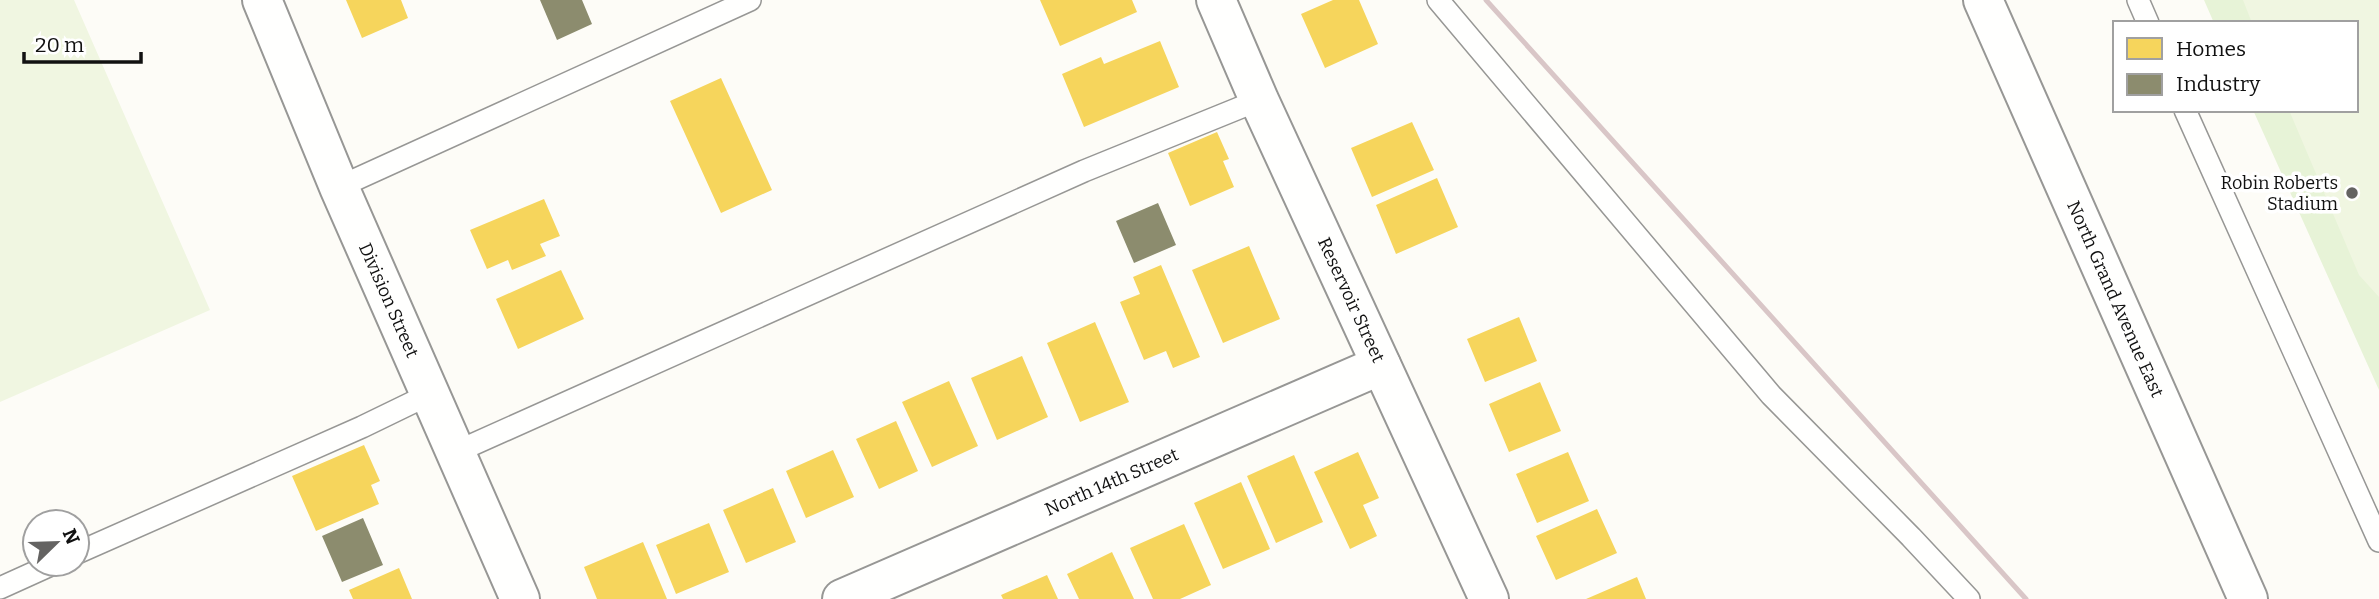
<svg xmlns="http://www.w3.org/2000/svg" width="2379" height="599" font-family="Bitter,serif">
	<rect width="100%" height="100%" fill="#fdfcf7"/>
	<!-- green -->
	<path fill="#e7f3d7" d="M2204,0H2379V390L2253,110H2356V23H2214Z"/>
	<!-- pitch -->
	<path fill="#f0f6e1" d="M0,0H74L210,310L0,402Z
		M2243,0H2379V297L2359,275L2289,110H2356V23H2252Z"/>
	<!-- homes -->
	<path fill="#f6d55c" d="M346,0H401L408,18L362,38Z
		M1040,0H1132L1137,12L1060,46Z
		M1333,0H1359L1378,44L1325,68L1301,14Z
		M1160,41L1179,87L1084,127L1062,74L1101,57L1104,64Z
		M721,78L772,190L721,213L670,101Z
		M1412,122L1434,170L1372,197L1351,148Z
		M1217,132L1229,159L1223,161L1234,187L1190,206L1168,153Z
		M1437,178L1458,227L1396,254L1376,205Z
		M544,199L560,236L540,244L546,256L512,270L508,260L487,269L470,230Z
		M1249,246L1280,319L1223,343L1192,270Z
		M1161,265L1200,357L1173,368L1166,351L1144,360L1120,302L1140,294L1133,277Z
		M561,270L584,319L518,349L496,299Z
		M1519,317L1537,361L1485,382L1467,339Z
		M1095,322L1129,402L1080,422L1047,343Z
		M1022,356L1048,417L997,440L971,378Z
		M949,381L978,446L932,467L902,402Z
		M1540,382L1561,431L1509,452L1489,404Z
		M896,421L918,471L879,489L856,439Z
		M364,445L380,481L371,485L379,504L316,531L292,476Z
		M833,450L854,497L806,518L786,471Z
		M1358,452L1379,498L1363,505L1377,536L1350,549L1314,472Z
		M1568,452L1589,501L1537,523L1516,474Z
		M1294,455L1323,522L1276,543L1247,476Z
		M1241,482L1270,549L1223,569L1194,503Z
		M773,488L796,542L746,563L723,510Z
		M1597,509L1617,553L1556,580L1536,536Z
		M709,523L729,572L676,594L656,545Z
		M1184,524L1211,585L1180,599H1153L1130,548Z
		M643,542L667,599H597L584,567Z
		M1112,552L1134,599H1079L1067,574Z
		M399,568L412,599H353L349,590Z
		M1047,575L1058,599H1003L1001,595Z
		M1637,577L1646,599H1586Z"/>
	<!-- industry -->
	<path fill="#8c8c6e" d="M540,0H582L592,24L557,40Z
		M1158,203L1176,245L1134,263L1116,221Z
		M363,518L383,565L342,582L322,536Z"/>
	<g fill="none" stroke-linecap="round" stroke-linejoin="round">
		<!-- service casing -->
		<g stroke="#979795" stroke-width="24">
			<path id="service" d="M1438,0L1771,395L1911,537L1969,599
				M2138,0L2148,23
				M2185,110L2379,541
				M339,187L750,0
				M456,452L1084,171L1259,100
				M77,553L362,427L430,394
				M0,588L53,564"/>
		</g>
		<!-- minor casing -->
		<g stroke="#979795" stroke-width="42">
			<g id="minor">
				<path id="s1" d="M262,0L339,187L520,599"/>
				<path id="s2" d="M1216,0L1259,100L1489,599"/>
				<path id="s3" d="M842,599L1381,365"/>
			</g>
		</g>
		<!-- tertiary casing -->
		<g stroke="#979795" stroke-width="42">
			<g id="tertiary">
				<path id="s4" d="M1983,0L2248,599"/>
			</g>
		</g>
		<!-- service -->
		<use href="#service" stroke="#fffffe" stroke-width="21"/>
		<!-- minor -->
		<use href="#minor" stroke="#fffffe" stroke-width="38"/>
		<!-- tertiary -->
		<use href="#tertiary" stroke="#fffffe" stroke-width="38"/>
		<!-- rail -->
		<path stroke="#d9c6c7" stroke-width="5" d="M1486,0L2026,599"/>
	</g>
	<!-- markers -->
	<circle fill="#646362" stroke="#fff" stroke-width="2.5" cx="2352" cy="193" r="7"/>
	<g text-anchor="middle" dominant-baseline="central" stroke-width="7" stroke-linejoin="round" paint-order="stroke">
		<!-- poi labels -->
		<g font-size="18" fill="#111" stroke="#fff" text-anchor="end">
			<text x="2338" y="183">Robin Roberts<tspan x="2338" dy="21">Stadium</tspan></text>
		</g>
		<!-- street labels -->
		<g font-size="18" fill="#111" stroke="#fff">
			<text stroke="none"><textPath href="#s1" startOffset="326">Division Street</textPath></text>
			<text stroke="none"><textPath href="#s2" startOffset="329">Reservoir Street</textPath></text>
			<text stroke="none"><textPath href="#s4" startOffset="327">North Grand Avenue East</textPath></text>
			<text stroke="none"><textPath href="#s3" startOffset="294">North 14th Street</textPath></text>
		</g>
	</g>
	<!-- legend -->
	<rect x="2113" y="21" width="245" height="91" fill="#ffffff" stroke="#a0a0a0" stroke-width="2"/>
	<rect x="2127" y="38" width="35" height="21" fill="#f6d55c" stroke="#a0a0a0" stroke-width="2"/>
	<text x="2176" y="56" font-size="21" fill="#111111">Homes</text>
	<rect x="2127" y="74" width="35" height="21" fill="#8c8c6e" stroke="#a0a0a0" stroke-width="2"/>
	<text x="2176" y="91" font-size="21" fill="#111111">Industry</text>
	<!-- north arrow -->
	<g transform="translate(56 543) rotate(67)"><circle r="33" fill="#ffffff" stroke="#a0a0a0" stroke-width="2"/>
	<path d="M0-5L12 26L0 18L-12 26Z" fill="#646362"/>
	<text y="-10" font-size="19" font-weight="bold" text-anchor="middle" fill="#111111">N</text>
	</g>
	<!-- scale -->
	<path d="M24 52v10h117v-10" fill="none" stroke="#111111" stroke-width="3.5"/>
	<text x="35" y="52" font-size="21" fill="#111111" stroke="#ffffff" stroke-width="5" paint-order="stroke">20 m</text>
</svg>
